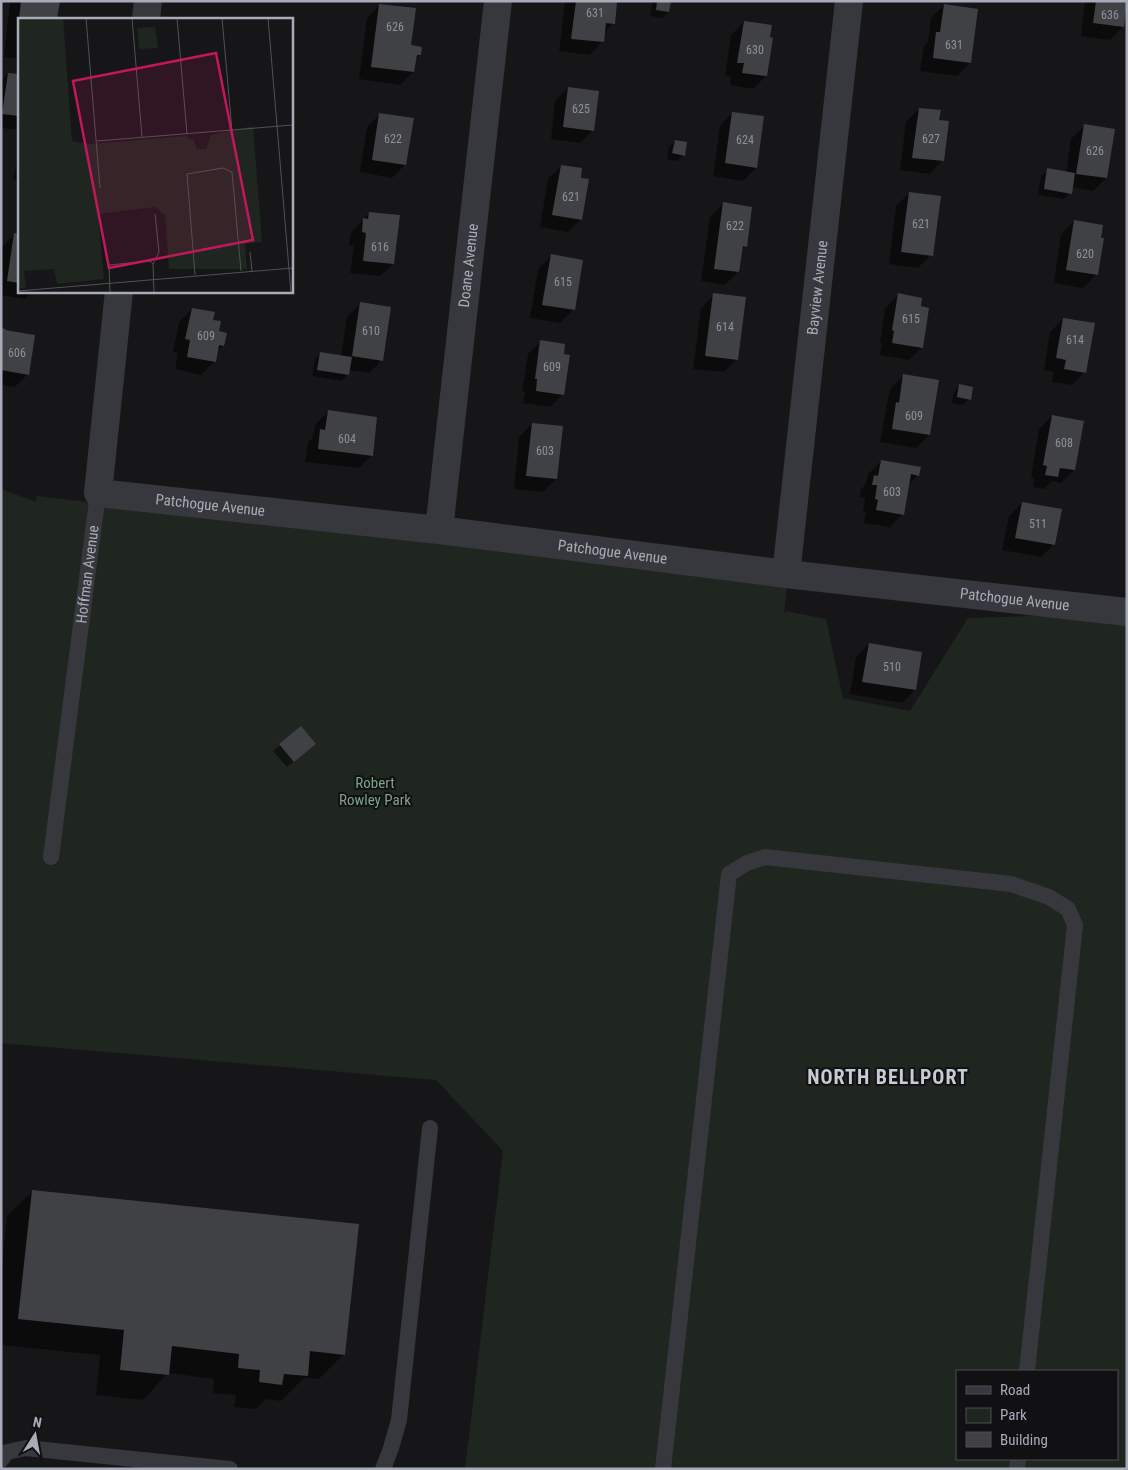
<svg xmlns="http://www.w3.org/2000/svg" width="1128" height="1470" font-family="'Roboto Condensed',sans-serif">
	<rect width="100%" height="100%" fill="#161618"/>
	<!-- green -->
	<path fill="#1e261f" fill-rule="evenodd" d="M1,489L36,502L37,496L787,585L784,614L786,611L826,619L843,698L910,711L968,618L1127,613V1469H465L503,1151L436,1080L1,1043ZM957,1371H1117V1459H957Z"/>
	<!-- shadow -->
	<path fill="#0007" d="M12,1H58L56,19H19V59L4,57L10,3Z
		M565,1H611L609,3L613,23L604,33L602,42L590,55L559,51Z
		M670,1L668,12L662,18L650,16L653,1Z
		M1085,1H1126L1123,27L1110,40L1081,36Z
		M380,5L410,46L420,55L415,60L413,72L400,85L359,79L367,18Z
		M944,5L977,10L970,63L957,76L920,71L924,46L928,42L931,18Z
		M744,22L769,38L766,76L753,89L730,85L731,76L725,75L731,35Z
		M8,74L19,76V130L1,128V81Z
		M568,88L593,130L580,143L551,139L555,101Z
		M919,109L942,161L930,174L900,170L906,122Z
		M732,113L756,168L743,181L713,176L720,126Z
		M380,114L405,165L392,178L360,172L367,127Z
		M1084,126L1106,178L1093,191L1071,187L1070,193L1064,199L1038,195L1041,176L1048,170L1066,173L1071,139Z
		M675,141L684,155L677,161L667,159L669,147Z
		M19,151V181L13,180Z
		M561,166L581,219L568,232L540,227L548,179Z
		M909,193L931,255L918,268L889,264L896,206Z
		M723,204L746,246L741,251L738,272L725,285L701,281L710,217Z
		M369,213L393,264L380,276L350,273L354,245H349L351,233Z
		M1074,221L1096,275L1083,288L1054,283L1061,234Z
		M15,234L19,235V291H33L25,299L1,295L2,247Z
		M551,256L573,310L560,323L530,318L538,269Z
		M714,295L736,360L724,372L693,369L701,308Z
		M898,295L922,347L909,360L880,355L882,343H880L885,308Z
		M360,304L382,360L369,373L348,370V375L341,381L312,376L315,359L321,353L341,357L347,317Z
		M192,309L218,332L223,346L216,352L214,362L201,375L175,369L178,353L173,352L179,322Z
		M1063,319L1085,372L1072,385L1052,382L1053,372L1044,370L1050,332Z
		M1,330L28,374L15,387L1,385Z
		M541,341L563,394L550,407L523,403L525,392L522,391L528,354Z
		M903,376L929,435L916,448L880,442L890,389Z
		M960,385L969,399L963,405L952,403L954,392Z
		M328,412L372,455L359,468L305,462L308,443L313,437L315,425Z
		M1052,416L1074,470L1061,483L1052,481L1044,489L1033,487L1034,478H1031L1039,429Z
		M532,424L556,479L543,492L514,489L519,437Z
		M881,461L918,475L908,485L903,514L890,527L864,523L866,512H863L865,498L860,497L861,489L866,484L868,474Z
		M1022,503L1054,544L1041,557L1002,550L1009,516Z
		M869,644L915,690L902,703L850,694L856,657Z
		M301,727L308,750L287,767L273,751Z
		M33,1191L344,1354L319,1379L304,1378L281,1401L266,1399L256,1409L234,1407L236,1395L213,1393L214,1379L168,1373L143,1400L96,1395L100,1355L1,1345V1274L7,1216Z"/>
	<!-- building -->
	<path fill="#404145" d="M21,1H60L57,19H19Z
		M576,1L617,2L615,24L606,23L604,42L571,39Z
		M657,1H671L669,12L656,10Z
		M1096,1H1127L1124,27L1093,23Z
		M379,4L416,8L411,45L422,47L421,55H417L414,72L371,67Z
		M944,4L978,9L971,63L933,58L936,32H940Z
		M744,21L772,25L770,37L773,38L767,76L742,73L744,63H737Z
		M8,73L19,74V116L2,114Z
		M568,87L599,91L594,131L563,127Z
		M919,108L941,110L939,120L949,121L944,161L912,158Z
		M732,112L764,116L757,168L725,163Z
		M379,113L414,118L406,165L372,160Z
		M1084,124L1115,129L1107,178L1076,174Z
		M675,140L687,142L685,156L672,153Z
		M561,165L582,168L581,178L589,179L582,220L552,215Z
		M1047,168L1075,173L1072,194L1044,189Z
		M909,192L941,196L933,256L901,252Z
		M723,202L752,207L747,247L743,246L739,272L714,269Z
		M369,212L400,215L394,264L363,261L366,233L362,232L363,218L368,219Z
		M1074,220L1103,225L1101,238H1104L1098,275L1066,270Z
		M14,233L19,234V283L7,281Z
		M551,254L583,260L575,310L542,305Z
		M713,293L746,297L738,360L705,356Z
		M898,293L922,298L921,306L929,308L923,348L892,343L894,331L892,330Z
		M360,302L391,307L383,361L352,356Z
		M192,308L215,312L213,320L221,321L219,331L227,333L224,346L219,345L216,362L187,357L190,340L185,339Z
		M1063,318L1095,323L1086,373L1064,369L1066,360L1056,358Z
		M1,328L6,329L5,330L35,335L29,375L1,370Z
		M540,340L565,344L564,354L570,355L564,395L536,391L537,379H535Z
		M320,352L352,357L349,375L317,370Z
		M903,374L939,380L930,435L892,429L896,402L899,403Z
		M959,384L973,387L971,400L957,397Z
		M328,410L377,417L373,456L318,449L320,429L325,430Z
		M1052,415L1084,421L1075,470L1060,468L1058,477L1045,475L1047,466L1043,465Z
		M532,423L563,426L557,479L526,476Z
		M881,460L921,467L919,476L911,474L904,515L876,510L878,500L875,499L877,485H872L874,475L878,476Z
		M1022,502L1062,509L1055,545L1015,538Z
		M869,643L922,652L916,690L862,682Z
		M301,726L316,744L294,762L279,744Z
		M32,1190L359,1224L345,1355L310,1351L308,1376L284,1374L282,1385L259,1382L260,1370L238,1368L239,1354L172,1346L169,1375L120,1370L124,1330L18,1319Z"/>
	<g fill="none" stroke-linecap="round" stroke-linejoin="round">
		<!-- service -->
		<g stroke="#37383d" stroke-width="16">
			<path id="s1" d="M51,857L98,493"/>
			<path d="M1,1460L7,1452L26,1448L230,1469"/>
			<path d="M383,1469L391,1448L399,1420L430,1128"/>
			<path d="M663,1469L729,874L747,863L765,857L1011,884L1049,897L1068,909L1075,925L1027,1371"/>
			<path d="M1017,1469L1018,1459"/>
		</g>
		<!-- minor -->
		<g stroke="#37383d" stroke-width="28">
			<path d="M146,19L148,1"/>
			<path id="s2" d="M119,291L98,493L439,530L786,574L1127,612"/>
			<path id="s3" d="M439,530L498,1"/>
			<path id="s4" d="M786,574L849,1"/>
		</g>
	</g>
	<g text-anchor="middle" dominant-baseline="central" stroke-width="4" stroke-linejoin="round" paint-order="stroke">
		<!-- number labels -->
		<g font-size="12" fill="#8e919b">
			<text x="595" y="13">631</text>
			<text x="1110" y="15">636</text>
			<text x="395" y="27">626</text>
			<text x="954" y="45">631</text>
			<text x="755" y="50">630</text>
			<text x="581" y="109">625</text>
			<text x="393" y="139">622</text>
			<text x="931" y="139">627</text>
			<text x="745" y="140">624</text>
			<text x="1095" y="151">626</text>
			<text x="571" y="197">621</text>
			<text x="921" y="224">621</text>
			<text x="735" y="226">622</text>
			<text x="380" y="247">616</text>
			<text x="1085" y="254">620</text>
			<text x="563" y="282">615</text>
			<text x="911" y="319">615</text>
			<text x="725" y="327">614</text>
			<text x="371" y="331">610</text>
			<text x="206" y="336">609</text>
			<text x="1075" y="340">614</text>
			<text x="17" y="353">606</text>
			<text x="552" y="367">609</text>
			<text x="914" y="416">609</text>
			<text x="347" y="439">604</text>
			<text x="1064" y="443">608</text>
			<text x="545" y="451">603</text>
			<text x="892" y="492">603</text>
			<text x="1038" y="524">511</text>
			<text x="892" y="667">510</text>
		</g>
		<!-- street labels -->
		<g font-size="15" fill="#a8acb8" stroke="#111113">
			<text stroke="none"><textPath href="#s3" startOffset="266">Doane Avenue</textPath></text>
			<text stroke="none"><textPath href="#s4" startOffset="288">Bayview Avenue</textPath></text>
			<text stroke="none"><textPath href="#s2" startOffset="316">Patchogue Avenue</textPath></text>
			<text stroke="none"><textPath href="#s2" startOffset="721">Patchogue Avenue</textPath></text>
			<text stroke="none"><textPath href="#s1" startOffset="285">Hoffman Avenue</textPath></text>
			<text stroke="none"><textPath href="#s2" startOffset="1126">Patchogue Avenue</textPath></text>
		</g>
		<!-- park labels -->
		<g font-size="15" fill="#7ea382" stroke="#111113">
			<text x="375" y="783">Robert<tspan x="375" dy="17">Rowley Park</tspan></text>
		</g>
		<!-- district labels -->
		<g font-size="20" font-weight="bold" letter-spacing="1" fill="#c9cbd4" stroke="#111113">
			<text x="888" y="1077">NORTH BELLPORT</text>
		</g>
	</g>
	<!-- overview -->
	<g transform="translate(18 18)">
		<rect width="275" height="275" fill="#161618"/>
		<path d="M0,0H45L54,123L71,126L169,118L170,121H175L179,131H188L193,117L235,108L244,224L227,226L229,251H151L147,197L137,189L80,196L86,261L39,266L36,251L6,253L8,270L0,271ZM137,9L140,30L121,31L119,10Z" fill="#1e261f"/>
		<path fill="none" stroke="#505258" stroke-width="1" d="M68,0L82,170M114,0L124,119M159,0L169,116M204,0L214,113M250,0L273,275M79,123L275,107M232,234L234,253M177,257L169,156L205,150L214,154L223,253M0,273L275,250M92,275L91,247L132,243L135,246M136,275L135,246L141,234L137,196"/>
		<path fill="#c2185b" fill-opacity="0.15" stroke="#c2185b" stroke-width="2.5" d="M198,35L235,222L91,250L55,63Z"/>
		<rect width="275" height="275" fill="none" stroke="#a8acb8" stroke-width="2.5"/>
	</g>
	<!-- border -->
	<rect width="1128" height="1470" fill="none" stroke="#a8acb8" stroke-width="5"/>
	<!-- legend -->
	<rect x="956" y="1370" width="162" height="90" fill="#111113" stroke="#4d4f55"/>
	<rect x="966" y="1386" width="25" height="8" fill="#37383d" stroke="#4d4f55"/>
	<text x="1000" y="1395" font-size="15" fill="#a8acb8">Road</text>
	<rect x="966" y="1408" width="25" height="15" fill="#1e261f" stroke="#4d4f55"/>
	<text x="1000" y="1420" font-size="15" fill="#a8acb8">Park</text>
	<rect x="966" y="1432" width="25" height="15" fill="#404145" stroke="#4d4f55"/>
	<text x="1000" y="1445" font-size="15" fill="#a8acb8">Building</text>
	<!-- north arrow -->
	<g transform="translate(35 1435) rotate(11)" stroke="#111113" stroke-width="4" paint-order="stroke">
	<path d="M0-4L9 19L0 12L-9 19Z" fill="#a8acb8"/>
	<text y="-8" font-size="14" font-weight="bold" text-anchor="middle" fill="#a8acb8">N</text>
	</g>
</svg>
